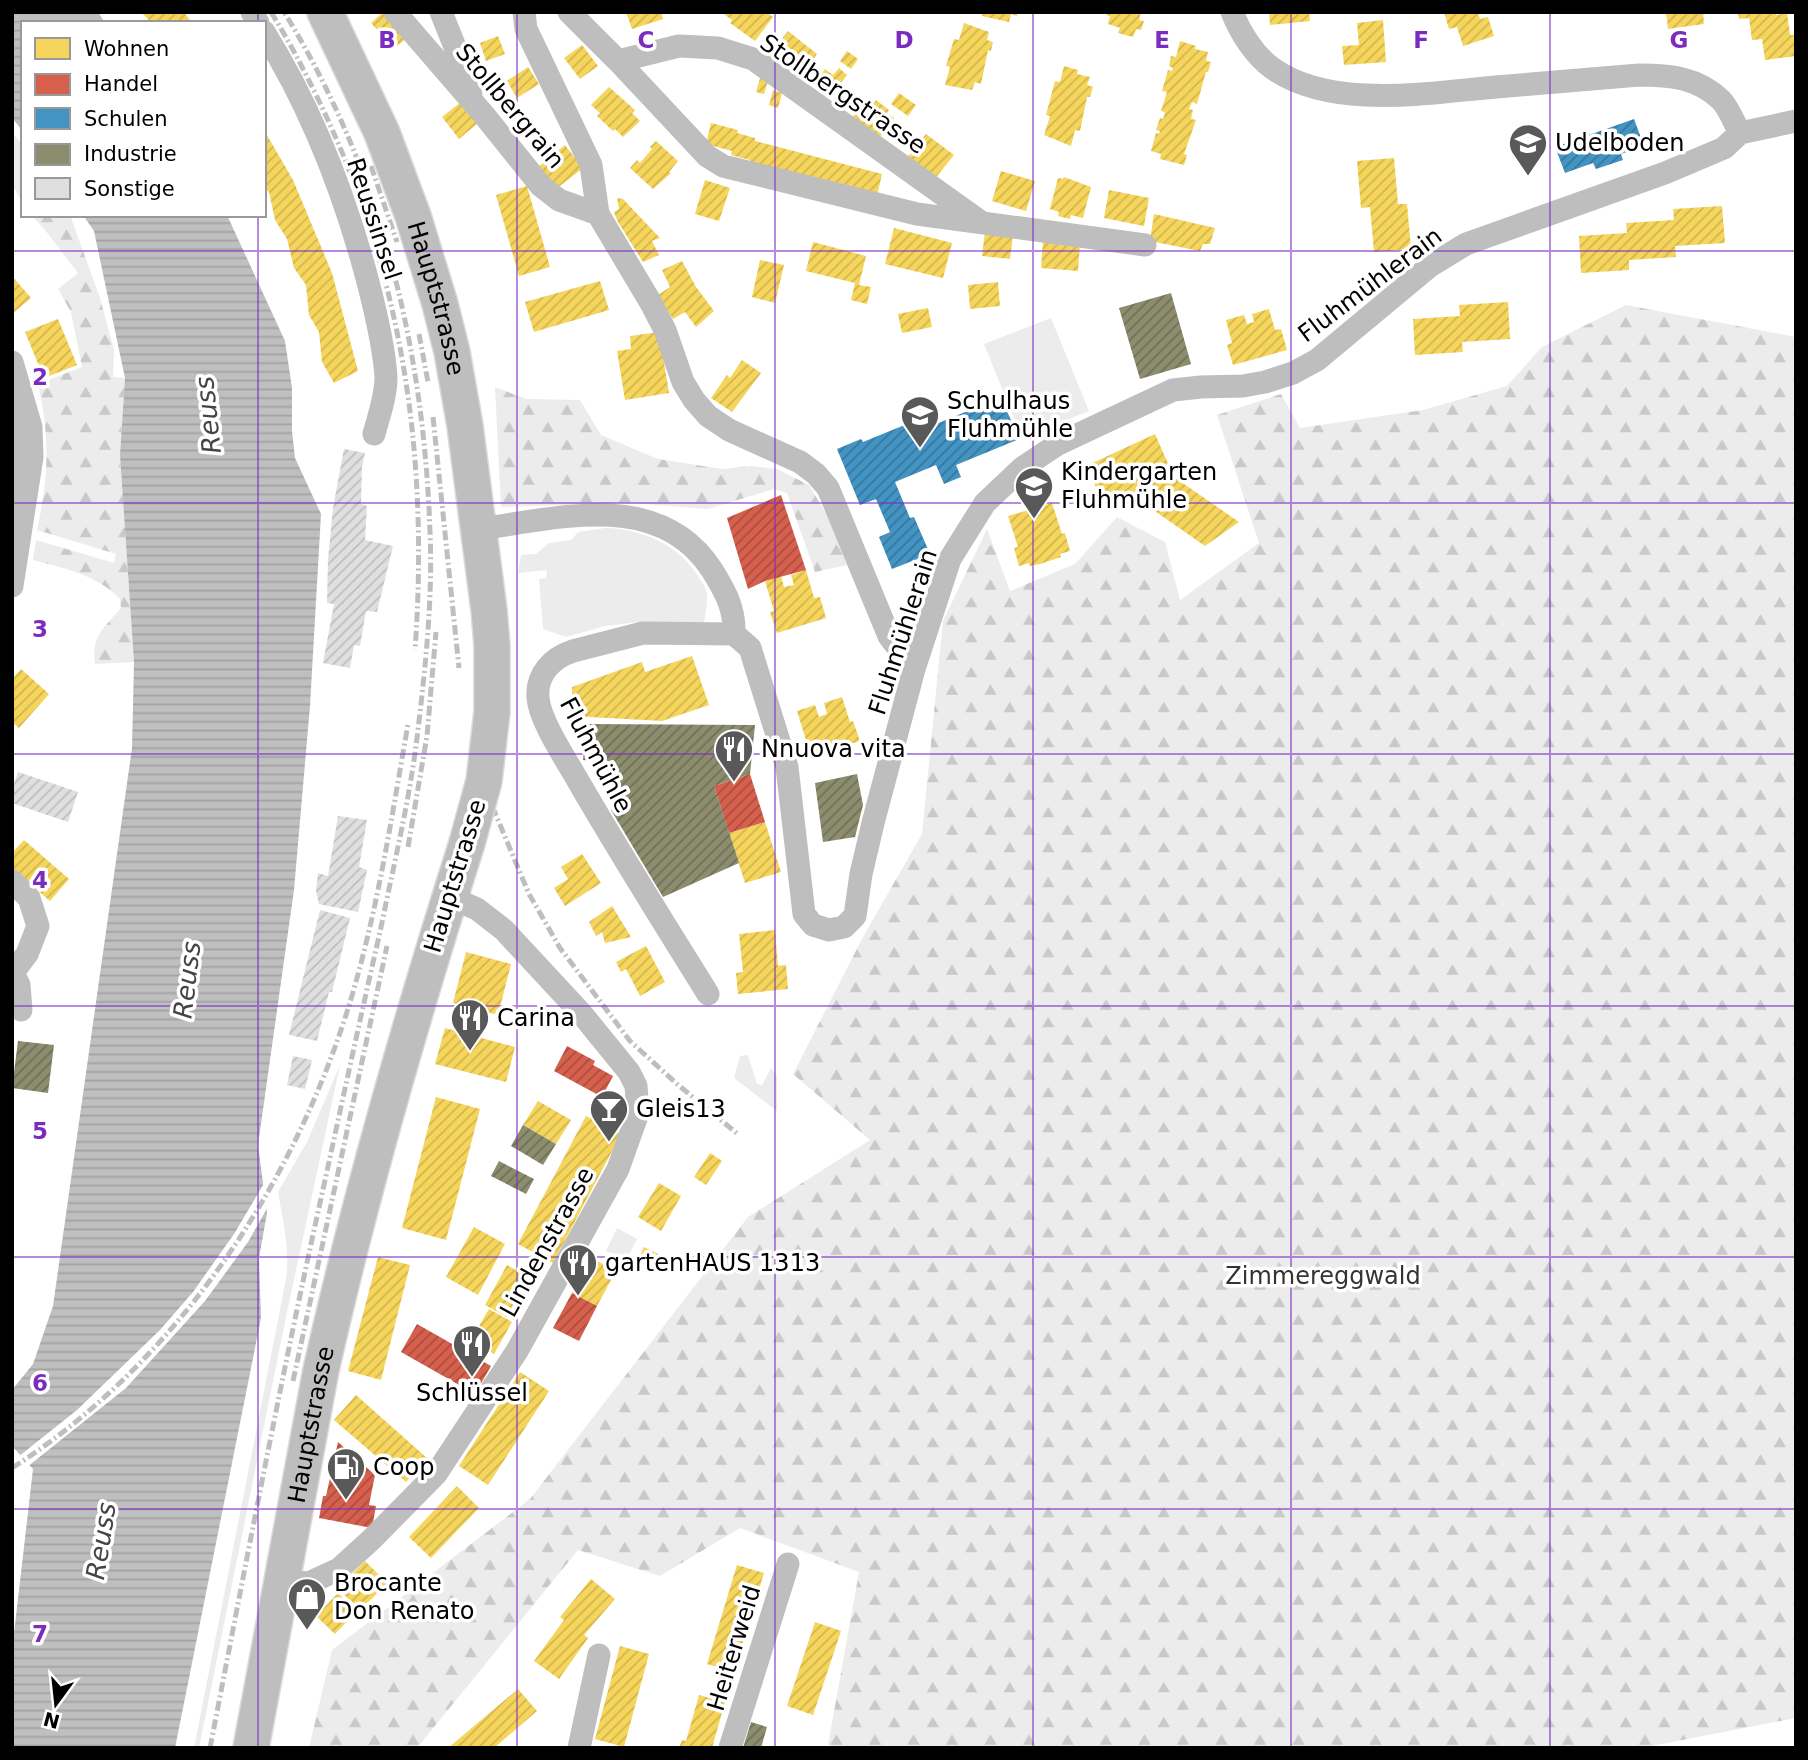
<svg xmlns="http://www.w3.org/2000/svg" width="1808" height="1760" font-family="'DejaVu Sans',sans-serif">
	<defs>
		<pattern id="forest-firs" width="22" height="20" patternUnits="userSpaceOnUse" patternTransform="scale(1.75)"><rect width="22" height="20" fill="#ececec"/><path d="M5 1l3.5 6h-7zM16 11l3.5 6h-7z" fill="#c9c9c9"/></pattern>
		<pattern id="water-rules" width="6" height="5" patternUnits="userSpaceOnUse" patternTransform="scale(1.75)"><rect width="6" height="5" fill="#bfbfbf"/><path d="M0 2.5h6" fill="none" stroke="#a2a2a2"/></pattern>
		<pattern id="homes-hatch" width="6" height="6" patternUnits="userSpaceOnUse" patternTransform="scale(1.75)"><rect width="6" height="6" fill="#f6d55c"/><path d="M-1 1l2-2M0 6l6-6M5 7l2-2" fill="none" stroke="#d1b54e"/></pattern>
		<pattern id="shops-hatch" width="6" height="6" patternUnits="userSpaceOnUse" patternTransform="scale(1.75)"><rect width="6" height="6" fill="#d6604d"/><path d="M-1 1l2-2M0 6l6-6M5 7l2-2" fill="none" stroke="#ab4d3e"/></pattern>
		<pattern id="schools-hatch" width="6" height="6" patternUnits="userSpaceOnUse" patternTransform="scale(1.75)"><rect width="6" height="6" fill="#4393c3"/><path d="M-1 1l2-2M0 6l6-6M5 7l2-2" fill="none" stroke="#36769c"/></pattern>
		<pattern id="industry-hatch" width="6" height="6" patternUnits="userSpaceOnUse" patternTransform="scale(1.75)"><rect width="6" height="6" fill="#8c8c6e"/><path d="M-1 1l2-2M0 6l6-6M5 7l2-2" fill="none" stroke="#707058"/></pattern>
		<pattern id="building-hatch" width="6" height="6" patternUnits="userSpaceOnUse" patternTransform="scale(1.75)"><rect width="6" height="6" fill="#dfdfdf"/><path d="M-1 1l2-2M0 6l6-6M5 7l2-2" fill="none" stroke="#bebebe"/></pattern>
	</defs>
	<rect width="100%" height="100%" fill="#fff"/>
	<!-- green -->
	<path fill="#ececec" d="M1051,318L1089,411L1022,438L984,344Z
		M605,528C642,529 678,544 698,576C700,580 705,586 706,590C709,599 705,614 704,623L638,622L605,626L566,637L543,629L539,579L546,578L547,570L518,573L521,555L536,554L549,543L571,540L578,532Z
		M748,1055L757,1084L762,1085L771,1068L777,1076V1111L734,1078L740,1056Z
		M340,1065L286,1317L199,1748H194L286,1279C290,1249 283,1221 278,1192L307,1142Z
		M617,1228L637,1239L627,1259L606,1251Z"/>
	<!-- forest -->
	<path fill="url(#forest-firs)" d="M12,132L23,145V204L12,184Z
		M31,215H70L100,298L114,350L113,377L125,378L120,455L134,662L95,664C91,636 104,628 121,608L120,599C98,575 63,568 33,560L36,540L114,563L116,554L37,530C49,476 50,438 38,384L82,367L71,312L58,289L78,273L45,230Z
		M1626,305L1796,337V1718L1641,1748H848L828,1745L859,1572L740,1528L660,1576L578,1550L417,1748H309L332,1650L530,1499L748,1217L870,1140L793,1074L863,937L922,834L943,621L987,529L1010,591L1075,564L1117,517L1165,542L1180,600L1259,543L1217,415L1281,394L1300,428L1423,410L1507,386L1542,347Z
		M495,387L527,399L580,400L601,435L658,459L722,469L751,466L777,469L809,485L831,522L847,565L815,572L787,493L774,489L708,509L631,503L501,507Z"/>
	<!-- water -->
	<path fill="url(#water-rules)" d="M12,12H98L105,23H23V131L12,118Z
		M83,215H227L285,341L292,388V431L295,458L321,514L310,706L294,890L258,1145L267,1213L259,1258L261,1318L175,1748H12V1651L33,1469L12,1446V1390L33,1364L53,1306L132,748L134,662L120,455L125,378L94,231Z"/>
	<!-- pier -->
	<path fill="#fff" d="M266,1180L269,1205L248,1242L205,1301L126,1388L27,1467L18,1457L77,1410L160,1330L193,1292L234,1234Z"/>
	<!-- homes -->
	<path fill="url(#homes-hatch)" d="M141,12H184L192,23H152Z
		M383,12H390L410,35L394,49L371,23Z
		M626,12H661L663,19L632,29Z
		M721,12H766L773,17L755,41L730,23L732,20Z
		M983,12H1018L1017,16L1011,14L1009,22L982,16Z
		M1107,12H1141L1139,20L1144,21L1141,30L1136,29L1133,37L1118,33L1120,28L1108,24L1110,16L1107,15Z
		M1269,12H1309L1310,21L1270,25Z
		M1444,12H1478L1480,19L1488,17L1494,36L1463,46L1457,27L1449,29Z
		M1666,12H1703L1704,24L1668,29Z
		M1738,12H1776V15L1787,13L1790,35H1796V56L1765,60L1762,39L1752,40L1749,18L1739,19Z
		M1383,20L1386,62L1344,65L1342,46L1359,45L1357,23Z
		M964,23L989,32L987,40L993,42L991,51L988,50L981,84L975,82L972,90L945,85L950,67L946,66L954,39L959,40Z
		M788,31L817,54L797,81L767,57Z
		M498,36L505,54L486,61L480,43Z
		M1180,41L1196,46L1195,49L1208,52L1206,61L1211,62L1208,72H1206L1197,104L1192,102L1189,109L1193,110L1191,119L1196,120L1184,154L1187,155L1184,165L1160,159L1161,154L1151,151L1156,133L1159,134L1160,131L1156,130L1160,118L1163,119L1165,112L1161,111L1167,92L1162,91L1168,70L1172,71L1173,68L1169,66L1171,56L1176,57Z
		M582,45L598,66L580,79L564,58Z
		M847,51L858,59L851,69L840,61Z
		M1064,66L1078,70L1077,74L1090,77L1087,85L1093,87L1090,97H1087L1080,131L1075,130L1071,146L1044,135L1050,116L1046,115L1055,81L1060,82Z
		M528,67L539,84L517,98L507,81Z
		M839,68L847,75L837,88L828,82L822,90L814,84L825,69L833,75Z
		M760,78L768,81L764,94L756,92Z
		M609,87L635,110L632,113L640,121L623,137L615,129L613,131L597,116L600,113L591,105Z
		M773,90L782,93L778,108L769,105Z
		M899,93L916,105L908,116L891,104Z
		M865,99L873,104L876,100L889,110L887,113L894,118L879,138L852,118Z
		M461,102L478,123L459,139L442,117Z
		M711,123L738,130L737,133L755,138V141L882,174L877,196L749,164L750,160L731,155L732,151L706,144Z
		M264,130L293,180L332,273L358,371L334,383L322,362L319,332L309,315L306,285L294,268L287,239L275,220L269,192L264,187Z
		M926,134L954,155L934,180L906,159Z
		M656,141L678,161L669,172L671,173L653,189L630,168L637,160L640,163L652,149L650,147Z
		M565,145L583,168L556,189L538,167Z
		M1394,158L1398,204H1407L1411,249L1374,252L1370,207L1361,208L1357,161Z
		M1001,171L1035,181L1026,211L992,201Z
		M1064,177L1091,187L1083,218L1071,215L1070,219L1058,216L1059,212L1050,209L1058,178L1063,179Z
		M705,180L730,188L719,221L695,214Z
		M527,186L550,267L519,276L496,195Z
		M1109,190L1149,198L1144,226L1104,218Z
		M617,198L623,199L660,238L652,241L659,255L643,262L618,222L614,212L619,209Z
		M1722,206L1725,243L1675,246L1676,257L1629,260V270L1581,273L1579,236L1627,233L1626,223L1674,220L1673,209Z
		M1154,214L1215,228L1210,244H1203L1200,251L1150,241Z
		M894,228L952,243L943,278L885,264Z
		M985,232L1013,235L1010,259L982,256Z
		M1043,241L1080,244L1078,271L1041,268Z
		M813,242L866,256L859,285L871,287L867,304L851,300L855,283L806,271Z
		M760,260L784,265L775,303L752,297Z
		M682,261L696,287L714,311L696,327L685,312L673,319L658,295L670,287L662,270Z
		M12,276L31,298L12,314Z
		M600,281L609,310L534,332L525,302Z
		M998,282L1000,306L970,309L968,285Z
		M1508,302L1510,339L1462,342L1463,352L1415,355L1413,319L1460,316L1459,305Z
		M928,308L932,327L902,333L898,314Z
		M1269,309L1275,330L1281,329L1287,350L1233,365L1227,345L1232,343L1226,320L1244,315L1247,324L1254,322L1252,314Z
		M58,319L77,365L44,378L25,332Z
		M659,332L669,393L625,400L617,351L631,349L630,336Z
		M742,360L761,373L732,412L711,398L727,375L730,378Z
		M1155,434L1174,477L1239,522L1205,546L1139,500L1136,493L1105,507L1086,466Z
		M1052,503L1062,534L1065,533L1070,551L1060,554L1061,557L1040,564L1030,566L1029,563L1019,566L1014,548L1018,547L1008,516Z
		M806,570L814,598L820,597L826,618L777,633L770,612L774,611L765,581L781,576L784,587L794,585L791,575Z
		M692,656L709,705L662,721L572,716V687L642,662L645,672Z
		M21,669L49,694L19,728L12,722V679Z
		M842,697L850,722L853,721L860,741L811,756L797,711L815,705L819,717L827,714L824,703Z
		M765,822L781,872L745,883L729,833Z
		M24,840L69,879L50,901L12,868V853Z
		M582,854L601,883L565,906L554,888L568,879L561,867Z
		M612,906L631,937L605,943L602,932L596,936L589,922Z
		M775,930L778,966L786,965L788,989L738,994L736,973L743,972L739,934Z
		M646,946L665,982L640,996L626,969L621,972L616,962Z
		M466,952L511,964L498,1015L453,1003Z
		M445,1028L515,1047L506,1082L435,1064Z
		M436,1097L480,1109L446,1240L402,1228Z
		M538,1101L571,1120L556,1144L523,1125Z
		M586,1116L621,1134L553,1263L518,1244Z
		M710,1153L722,1161L706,1185L694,1177Z
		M659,1183L681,1196L661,1231L638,1217Z
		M474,1227L505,1244L478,1295L446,1277Z
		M644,1247L660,1255L653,1268L637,1261Z
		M378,1257L410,1265L381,1380L348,1371Z
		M590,1257L616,1271L597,1306L572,1293Z
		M507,1265L528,1277L507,1317L485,1305Z
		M489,1309L512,1322L494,1354L470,1341Z
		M520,1372L549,1391L488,1485L459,1466Z
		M356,1395L427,1458L406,1482L334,1420Z
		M457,1486L479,1508L431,1558L409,1537Z
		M365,1561L387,1583L360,1611L338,1588Z
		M737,1565L764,1573L734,1672L707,1664Z
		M591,1579L615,1599L584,1635L588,1638L559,1679L534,1661L564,1620L560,1617Z
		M338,1593L357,1611L335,1634L316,1616Z
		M815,1622L841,1631L813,1715L787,1706Z
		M620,1646L649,1654L624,1747L595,1739Z
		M518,1689L537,1711L494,1748H448Z
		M699,1695L725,1702L712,1748H679L682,1740L686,1741Z"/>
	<!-- shops -->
	<path fill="url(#shops-hatch)" d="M781,495L806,570L765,581L748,589L727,518Z
		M750,774L765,822L729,833L714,786Z
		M567,1046L595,1061L593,1065L613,1076L602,1097L554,1071Z
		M572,1293L597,1306L579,1341L553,1328Z
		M417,1324L491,1366L475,1394L401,1352Z
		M338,1442L375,1475L369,1505L376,1506L372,1528L319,1518L323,1496H326Z"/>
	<!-- schools -->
	<path fill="url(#schools-hatch)" d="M1634,119L1644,146L1621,154L1623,160L1596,169L1593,163L1565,173L1555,147Z
		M1001,397L1019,439L956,465L961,477L944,484L936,465L895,482L910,518L914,517L930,554L892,569L879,537L890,532L876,499L860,505L837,449L861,439L863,442L929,415L934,425Z"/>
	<!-- industry -->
	<path fill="url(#industry-hatch)" d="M1171,293L1191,364L1140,379L1119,308Z
		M586,724L755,725L750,774L714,786L739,863L663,897L611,810L622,803L611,788L601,789L602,770L595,761L583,760Z
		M857,774L863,805L855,837L823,842L815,783Z
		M18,1041L54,1045L48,1093L12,1088Z
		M523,1125L556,1144L543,1165L511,1146Z
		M499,1161L534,1179L526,1194L491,1176Z
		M751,1722L767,1727L761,1748H743Z"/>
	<!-- building -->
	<path fill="url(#building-hatch)" d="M344,449L365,453L362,467L361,504L367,506L365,540L393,546L377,612L366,611L360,646L354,645L350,668L323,663L334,604L327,603L328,560L333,508Z
		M18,772L78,792L68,822L12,803V789Z
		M338,816L367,820L359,867L367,870L358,912L319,904L316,891L318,873L328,876Z
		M320,910L350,918L332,992H329L317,1041L289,1035Z
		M293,1056L312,1060L305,1089L287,1085Z"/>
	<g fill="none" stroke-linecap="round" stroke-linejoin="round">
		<!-- primary casing -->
		<g stroke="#dbdbdb" stroke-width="38">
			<g id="primary">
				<path id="s1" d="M325,12L382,133L413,216L440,304L452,352L465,426L489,610L492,645V712"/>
				<path id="s2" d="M251,1748L321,1370C361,1192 412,1016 467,843"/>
			</g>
		</g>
		<!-- minor -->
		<path stroke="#bebebe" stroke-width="23" d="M252,12L258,23
			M395,12L484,115L541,186L559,200L598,214
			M441,12L463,67L471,95
			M524,12L526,29L591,165L598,214L651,303L665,330L683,382L694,400L708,416L729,430L800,462L816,474L828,488L889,636L914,669
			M569,12L618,61L707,156L723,166L917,214L1145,245
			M1232,12C1240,32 1254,55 1272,68C1331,110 1428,93 1496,87C1543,83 1591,79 1639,75C1669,75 1697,77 1721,100C1729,108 1734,123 1740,133
			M264,32C312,109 345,195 368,282C376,313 384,346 386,377C386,397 379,415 374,434
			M618,61L679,46L718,48L753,59L981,222
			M1740,133L1796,121
			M12,362L31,427L32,457L12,586
			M12,408L13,498L19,512
			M478,529C557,519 659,488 712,570C725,591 735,608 734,634
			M734,634L750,648L787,767L804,914L813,925L829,930L844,927L855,916L861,874L873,823L914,669L950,559L985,503L1022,468L1058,444L1173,390L1201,387L1243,386L1265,382L1293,373L1317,360L1430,266L1466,244L1665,173L1724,148L1740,133
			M12,881L29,898L38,926L27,954L14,971
			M12,971L19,985L21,1010
			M708,994C664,923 619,852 577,779C565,758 540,721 538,698C536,674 552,658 573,651L643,633L734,634
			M282,1581L309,1583L339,1569L372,1539L436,1474L517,1351L618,1169L638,1113L636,1086L629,1072L581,1013L504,930L477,909L450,897
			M579,1748L599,1655
			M730,1748L788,1564"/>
		<!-- primary -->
		<use href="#primary" stroke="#bebebe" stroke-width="35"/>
		<!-- rail -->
		<path stroke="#bebebe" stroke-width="5" stroke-dasharray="10 3.5 2 3.5" stroke-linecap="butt" d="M271,12C289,41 304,70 319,101C403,275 429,457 415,650
			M371,166L397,242
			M419,334L428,382
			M433,417L459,668
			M485,789L529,894L560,948L630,1041L677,1084L739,1135
			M408,847L427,736L436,632
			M293,1381L387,946
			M12,1468C173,1365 288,1194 346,1015C376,921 391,821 408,724
			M210,1748C246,1563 281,1378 322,1194C341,1107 360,1019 380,932C393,868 409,803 417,738C425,671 433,600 430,532C424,350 381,169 284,12"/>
		<!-- primary-bridge casing -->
		<g stroke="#dbdbdb" stroke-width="38" stroke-linecap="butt">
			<path id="primary-bridge" d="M467,843L484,781L492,712"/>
		</g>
		<!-- primary-bridge -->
		<use href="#primary-bridge" stroke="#bebebe" stroke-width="35"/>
	</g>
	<!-- grid -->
	<path fill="none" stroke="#7b2cbf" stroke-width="2" stroke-opacity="0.55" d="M258,12V23M517,12V1748M775,12V1748M1033,12V1748M1291,12V1748M1550,12V1748M258,215V1748M12,251H1796M12,503H1796M12,754H1796M12,1006H1796M12,1257H1796M12,1509H1796"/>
	<!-- icons -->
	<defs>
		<g id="school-pin" transform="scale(2.0125)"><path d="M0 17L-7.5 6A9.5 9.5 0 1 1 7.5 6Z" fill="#595959" stroke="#fff"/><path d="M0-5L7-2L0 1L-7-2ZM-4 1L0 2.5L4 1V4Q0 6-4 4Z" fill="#fff"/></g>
		<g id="restaurant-pin" transform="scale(2.0125)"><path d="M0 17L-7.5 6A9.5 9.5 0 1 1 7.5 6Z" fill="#595959" stroke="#fff"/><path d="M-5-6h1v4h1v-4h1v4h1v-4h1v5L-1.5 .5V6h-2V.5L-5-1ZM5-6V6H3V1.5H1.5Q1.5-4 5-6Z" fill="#fff"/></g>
		<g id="bar-pin" transform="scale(2.0125)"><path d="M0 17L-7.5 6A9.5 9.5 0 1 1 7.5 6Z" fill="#595959" stroke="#fff"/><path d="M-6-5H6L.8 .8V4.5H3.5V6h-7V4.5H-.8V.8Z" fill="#fff"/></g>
		<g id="fuel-pin" transform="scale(2.0125)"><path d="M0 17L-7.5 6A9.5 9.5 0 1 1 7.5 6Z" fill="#595959" stroke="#fff"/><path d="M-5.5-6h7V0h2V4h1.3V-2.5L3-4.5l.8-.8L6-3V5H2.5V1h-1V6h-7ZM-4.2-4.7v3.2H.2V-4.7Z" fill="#fff"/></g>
		<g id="shop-pin" transform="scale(2.0125)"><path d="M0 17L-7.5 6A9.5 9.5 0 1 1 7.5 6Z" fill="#595959" stroke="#fff"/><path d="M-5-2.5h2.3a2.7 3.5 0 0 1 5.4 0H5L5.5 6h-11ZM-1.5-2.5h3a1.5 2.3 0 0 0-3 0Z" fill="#fff"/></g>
	</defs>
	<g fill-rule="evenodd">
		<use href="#school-pin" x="1528" y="143"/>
		<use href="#school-pin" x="920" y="415"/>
		<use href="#school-pin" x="1034" y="486"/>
		<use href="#restaurant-pin" x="734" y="749"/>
		<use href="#restaurant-pin" x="470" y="1018"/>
		<use href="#bar-pin" x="609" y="1109"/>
		<use href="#restaurant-pin" x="578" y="1263"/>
		<use href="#restaurant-pin" x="472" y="1344"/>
		<use href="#fuel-pin" x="346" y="1467"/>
		<use href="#shop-pin" x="307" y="1597"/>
	</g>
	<g text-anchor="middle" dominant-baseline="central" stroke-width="7" stroke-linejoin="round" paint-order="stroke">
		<!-- street labels -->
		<g font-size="24" fill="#000" stroke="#fff">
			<text transform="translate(843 94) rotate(34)">Stollbergstrasse</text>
			<text transform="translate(510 106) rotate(50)">Stollbergrain</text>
			<text transform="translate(374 219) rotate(72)">Reussinsel</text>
			<text transform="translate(1370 285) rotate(-37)">Fluhmühlerain</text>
			<text stroke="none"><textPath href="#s1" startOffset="308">Hauptstrasse</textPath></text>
			<text transform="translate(903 632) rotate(-72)">Fluhmühlerain</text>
			<text transform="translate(596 755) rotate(62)">Fluhmühle</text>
			<text transform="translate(455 876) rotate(-73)">Hauptstrasse</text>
			<text transform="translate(547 1242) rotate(-61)">Lindenstrasse</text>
			<text stroke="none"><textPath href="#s2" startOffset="329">Hauptstrasse</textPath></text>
			<text transform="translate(734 1648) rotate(-73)">Heiterweid</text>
		</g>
		<!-- poi labels -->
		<g font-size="24" fill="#000" stroke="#fff" text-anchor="start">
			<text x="1555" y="143">Udelboden</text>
			<text x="947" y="401">Schulhaus<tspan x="947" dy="28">Fluhmühle</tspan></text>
			<text x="1061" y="472">Kindergarten<tspan x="1061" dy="28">Fluhmühle</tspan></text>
			<text x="761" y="749">Nnuova vita</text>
			<text x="497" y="1018">Carina</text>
			<text x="636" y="1109">Gleis13</text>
			<text x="605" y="1263">gartenHAUS 1313</text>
			<text x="472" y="1393" text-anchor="middle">Schlüssel</text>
			<text x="373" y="1467">Coop</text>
			<text x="334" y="1583">Brocante<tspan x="334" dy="28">Don Renato</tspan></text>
		</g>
		<!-- park labels -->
		<g font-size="24" fill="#333" stroke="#fff">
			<text x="1323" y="1276">Zimmereggwald</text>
		</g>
		<!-- water labels -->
		<g font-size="26" font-style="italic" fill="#444" stroke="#fff">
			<text transform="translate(208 415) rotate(-96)">Reuss</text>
			<text transform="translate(187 980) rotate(-83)">Reuss</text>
			<text transform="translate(101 1541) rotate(-81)">Reuss</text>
		</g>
	</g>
	<g font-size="23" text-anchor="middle" font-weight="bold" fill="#7b2cbf" stroke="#fff" stroke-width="7" stroke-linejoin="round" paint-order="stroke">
		<text x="387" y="48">B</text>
		<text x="646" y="48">C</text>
		<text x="904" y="48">D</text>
		<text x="1162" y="48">E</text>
		<text x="1421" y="48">F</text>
		<text x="1679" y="48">G</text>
		<text x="40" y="385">2</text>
		<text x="40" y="637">3</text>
		<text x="40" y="888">4</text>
		<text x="40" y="1139">5</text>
		<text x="40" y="1391">6</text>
		<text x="40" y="1642">7</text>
	</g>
	<!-- border -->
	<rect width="1808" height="1760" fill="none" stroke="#000000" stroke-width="28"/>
	<!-- legend -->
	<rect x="21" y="21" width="245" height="196" fill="#ffffff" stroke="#999999" stroke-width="2"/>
	<rect x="35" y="38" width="35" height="21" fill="#f6d55c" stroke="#999999" stroke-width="2"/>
	<text x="84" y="56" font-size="21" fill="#000000">Wohnen</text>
	<rect x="35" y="74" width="35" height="21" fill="#d6604d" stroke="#999999" stroke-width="2"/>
	<text x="84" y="91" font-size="21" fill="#000000">Handel</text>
	<rect x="35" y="108" width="35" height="21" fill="#4393c3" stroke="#999999" stroke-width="2"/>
	<text x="84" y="126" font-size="21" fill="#000000">Schulen</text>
	<rect x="35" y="144" width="35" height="21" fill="#8c8c6e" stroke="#999999" stroke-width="2"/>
	<text x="84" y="161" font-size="21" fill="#000000">Industrie</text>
	<rect x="35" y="178" width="35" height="21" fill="#dfdfdf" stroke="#999999" stroke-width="2"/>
	<text x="84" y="196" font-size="21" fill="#000000">Sonstige</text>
	<!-- north arrow -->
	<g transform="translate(56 1704) rotate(195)" stroke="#ffffff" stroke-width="5" paint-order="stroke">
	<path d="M0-5L12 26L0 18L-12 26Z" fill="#000000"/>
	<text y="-10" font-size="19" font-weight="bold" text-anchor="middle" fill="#000000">N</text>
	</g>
</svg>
